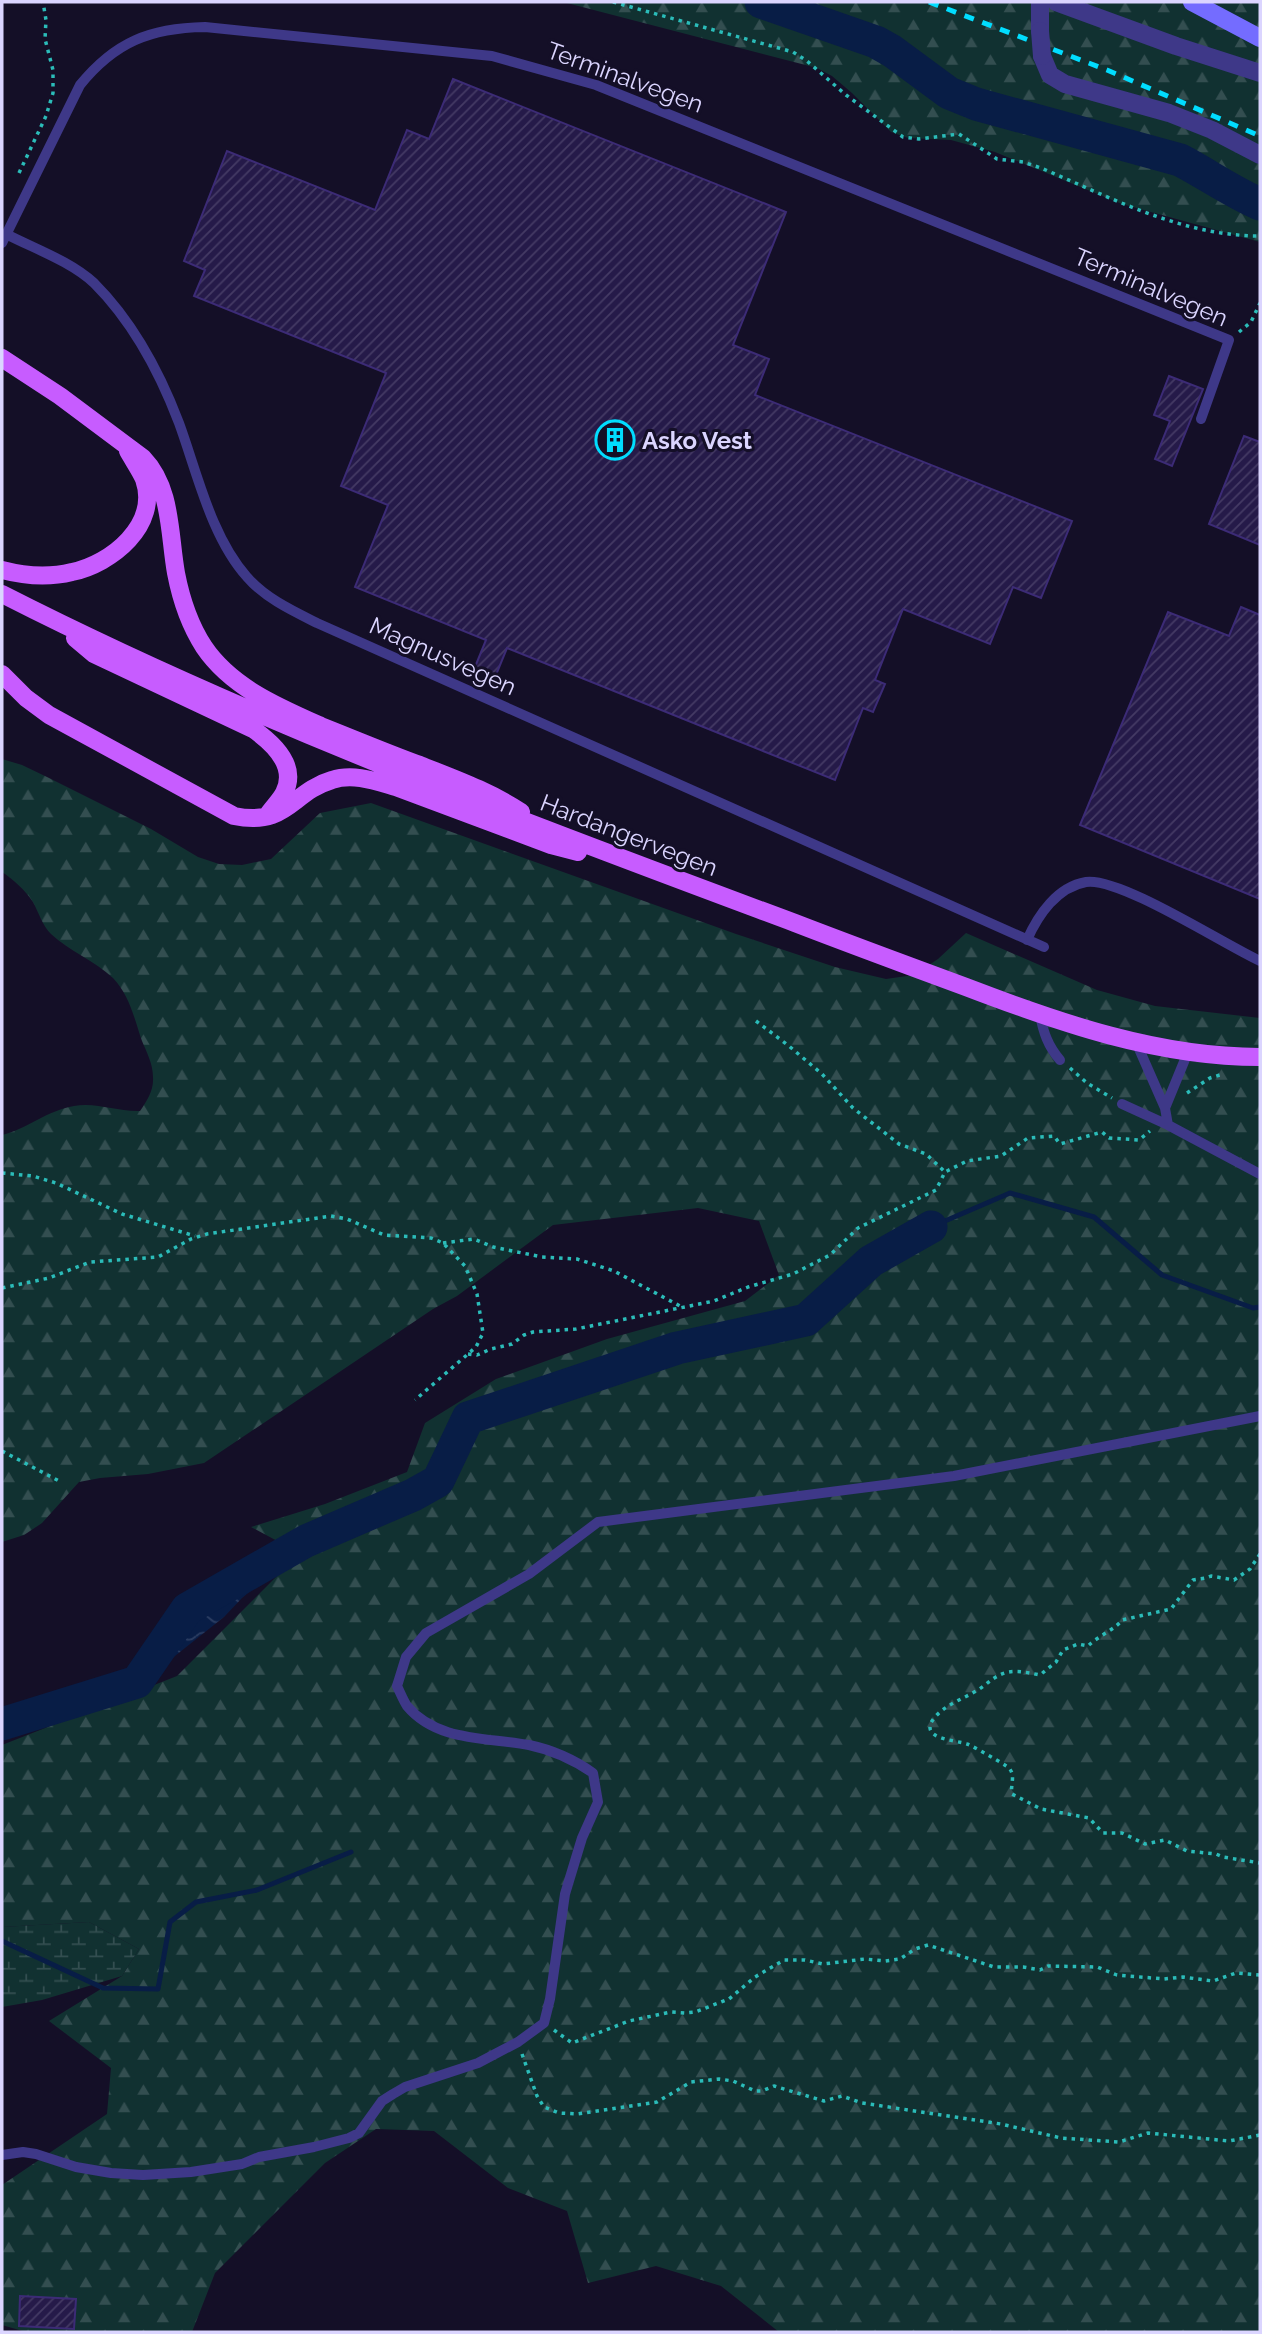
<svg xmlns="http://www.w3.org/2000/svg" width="1262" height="2334" font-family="Raleway,sans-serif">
	<defs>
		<pattern id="forest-firs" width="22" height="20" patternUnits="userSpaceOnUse" patternTransform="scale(1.75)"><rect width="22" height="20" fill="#113131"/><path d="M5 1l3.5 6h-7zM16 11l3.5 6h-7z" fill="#334e50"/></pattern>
		<pattern id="wetland-marsh" width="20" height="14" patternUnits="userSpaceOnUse" patternTransform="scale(1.75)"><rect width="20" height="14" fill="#113131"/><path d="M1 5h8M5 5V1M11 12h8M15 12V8" fill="none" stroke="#334e50"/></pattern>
		<pattern id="water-waves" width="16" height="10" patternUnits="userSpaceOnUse" patternTransform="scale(1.75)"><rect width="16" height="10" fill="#081d46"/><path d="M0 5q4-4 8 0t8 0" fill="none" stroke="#2b3d62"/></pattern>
		<pattern id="building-hatch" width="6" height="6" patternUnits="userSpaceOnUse" patternTransform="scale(1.75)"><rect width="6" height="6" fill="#251a49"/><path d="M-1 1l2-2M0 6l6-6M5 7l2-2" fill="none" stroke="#443a64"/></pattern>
	</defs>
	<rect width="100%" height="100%" fill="#140f27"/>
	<!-- forest -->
	<path fill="url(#forest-firs)" d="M563,2H1260V242L1122,204L995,152L951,140L908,138L891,132L852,93L832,76L817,68Z
		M2,759L22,765L47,777L151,829L198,857L219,864L242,865L271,859L320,813L371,803L736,934L835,967L886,979L914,975L938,959L966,933L1097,990L1155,1006L1260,1018V2332H779L721,2286L656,2266L588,2283L567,2211L508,2188L434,2131L376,2129L325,2163L215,2273L192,2332H26L2,2325V2185L107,2114L111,2068L49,2021L122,1976L139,1949L89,1922L2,1927V1745L177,1676L303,1550L306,1542L281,1543L251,1527L325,1504L407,1472L425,1423L496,1379L607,1339L745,1301L779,1275L759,1221L698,1208L553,1225L457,1296L433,1309L204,1463L148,1474L100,1478L79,1482L42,1523L24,1535L2,1542V1135C27,1129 48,1110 74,1106C97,1102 117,1112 140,1111C147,1101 154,1090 153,1077C153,1064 147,1053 142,1041C134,1018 130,996 113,978C94,960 69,951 51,934C42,925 39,913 33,902C25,890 13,879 2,872Z"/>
	<!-- wetland -->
	<path fill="url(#wetland-marsh)" d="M89,1922L139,1949L122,1976L42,2000L2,2007V1927Z"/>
	<!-- water -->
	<path fill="url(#water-waves)" d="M306,1541L302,1548L242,1598L224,1617L151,1675L137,1682L151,1654L166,1634L227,1575L257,1553Z"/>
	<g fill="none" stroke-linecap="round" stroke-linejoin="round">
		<!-- stream -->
		<path stroke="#081d46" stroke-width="5" d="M931,1227L1010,1193L1094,1217L1162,1275L1253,1308L1260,1307
			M2,1941L103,1988L158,1989L170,1922L196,1902L257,1890L351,1852"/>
		<!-- river -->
		<path stroke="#081d46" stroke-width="33" d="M761,2L876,42L892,51L949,93L976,104L1180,160C1207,174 1232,192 1260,204
			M2,1724L137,1682L187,1609L306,1541L413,1495L438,1481L468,1418L677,1348L806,1320L871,1261L931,1227"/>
	</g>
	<!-- building -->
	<path fill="url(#building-hatch)" stroke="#3c2b76" stroke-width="2" d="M453,79L786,212L733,345L769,359L755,395L1072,521L1041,598L1013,587L990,644L903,609L875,680L885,684L873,712L863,708L835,780L507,648L496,675L475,667L486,640L355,587L388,505L341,486L386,373L194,296L205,270L184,261L227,151L375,210L407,130L429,139Z
		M1169,376L1203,389L1172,466L1155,459L1170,421L1154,415Z
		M1244,436L1260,442V545L1209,524Z
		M1241,607L1260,615V899L1080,825L1168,612L1229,636Z
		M20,2296L76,2299L74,2329L19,2326Z"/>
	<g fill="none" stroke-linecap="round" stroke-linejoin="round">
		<!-- path -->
		<path stroke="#2bbcb9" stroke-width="3.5" stroke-dasharray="3.5 5" stroke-linecap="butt" d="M613,2L793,52L807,61L846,95L903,137L919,139L959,134L997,159L1023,162L1041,168C1112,198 1182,236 1260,236
			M19,173L46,116L53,93V70L45,39L46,20L43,2
			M1239,332L1251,322L1260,303
			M756,1021L789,1046L822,1074L853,1108L899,1144L926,1154L945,1172
			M1070,1068L1087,1083L1112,1098
			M1187,1093L1210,1078L1223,1074
			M2,1173L33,1176L56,1183L122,1214L195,1236
			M443,1243L474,1239L493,1247L542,1257L577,1259L614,1271L680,1306
			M2,1288L49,1278L90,1262L158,1257L191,1239L207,1234L331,1216L347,1219L384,1235L431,1238L443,1243L465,1266L477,1294L483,1333L476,1347L415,1400
			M468,1354L477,1355L491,1349L512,1344L524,1335L533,1332L576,1329L714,1301L748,1287L793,1274L830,1255L858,1228L936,1190L945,1172L967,1161L1001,1156L1028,1138L1054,1136L1060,1144L1102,1132L1109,1138L1139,1140L1150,1131
			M2,1451L61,1482
			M1260,1554L1250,1569L1234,1580L1211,1576L1206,1578L1193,1580L1171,1609L1122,1620C1117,1628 1098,1636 1088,1646L1078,1644L1063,1650L1056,1662L1040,1675C1015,1670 1005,1668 985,1685C970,1697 948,1702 935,1717C916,1739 956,1740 967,1744C971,1745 1006,1765 1009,1768C1016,1776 1010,1785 1012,1794L1041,1809L1089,1818L1103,1833H1122L1145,1844L1165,1840L1187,1851L1216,1854L1223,1857L1260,1863
			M554,2030L572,2043L629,2021L671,2012L685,2013L695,2012L729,1999L755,1977L784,1960H805L823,1964L865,1959L885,1961L900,1959L915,1949L928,1945L994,1967H1023L1040,1970L1048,1966L1097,1967L1117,1975L1164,1979L1183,1977L1213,1981L1236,1973L1260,1975
			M522,2054L537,2096L544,2107L559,2113L577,2114L657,2102L691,2082L719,2079L733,2081L755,2091H762L774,2086L824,2101L842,2096L862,2103L1001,2124L1061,2138L1119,2142L1148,2133L1229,2141L1260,2135"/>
		<!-- lane -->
		<path stroke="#3e3888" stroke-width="10" d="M6,234C35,249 70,261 94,283C132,321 160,373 179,423C197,472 211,537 247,577C265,598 293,611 317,623L1044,947
			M2,243L80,85C115,42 150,28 205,27L492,56L596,85L1229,340L1201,419
			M1027,940C1038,915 1057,887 1086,882C1120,877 1223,944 1260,961
			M1040,1014C1043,1032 1048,1046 1060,1060
			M1122,1104L1168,1125L1165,1108L1136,1042
			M1165,1108L1188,1052
			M1168,1125L1260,1174
			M2,2155L23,2152L36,2154L76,2167L111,2173L143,2175L191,2172L242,2164L259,2157L314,2147L349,2138L359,2133L382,2101L393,2094L405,2087L478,2063L518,2042L544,2023L550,1999L565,1894L582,1838L598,1802L593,1773C573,1759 553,1750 529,1745C487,1737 437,1742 407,1706C403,1700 400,1692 397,1686L406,1657L426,1633L529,1574L598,1522L954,1476L1260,1416"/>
		<!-- street -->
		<path stroke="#3e3888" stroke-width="18" d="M1056,2L1176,46L1260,73
			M1040,31V2
			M1042,56L1050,75L1065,84L1169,113L1212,130L1260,155"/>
		<!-- secondary -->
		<path stroke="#746cff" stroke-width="18" d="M1192,2L1260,38"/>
		<!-- primary -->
		<path stroke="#c75cff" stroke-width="18" d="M2,358L60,396L143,458C172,488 169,534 176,573C181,599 189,624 204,647C231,687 278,707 321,726C354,739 387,753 420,765C455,779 489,791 521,812
			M2,570C25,576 48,578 72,572C111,564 160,525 144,479C140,470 133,460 128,451
			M2,594C257,724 527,823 795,923C852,945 909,966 966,987C1060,1023 1158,1057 1260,1057
			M75,638L94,654L253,729C273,743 298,766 284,793C280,801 272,808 267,816
			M2,674L26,698L49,715L234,816C288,827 291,792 332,780C353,773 375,781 396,787L551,845L578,852"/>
		<!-- rail -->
		<path stroke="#01ddff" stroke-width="5" stroke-dasharray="10 9" stroke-linecap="butt" d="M929,2L1107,70L1260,136"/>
		<!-- street-bridge -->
		<path stroke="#3e3888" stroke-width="18" d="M1040,31L1042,56"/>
	</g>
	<!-- icons -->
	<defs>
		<g id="building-ring" transform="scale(2.0125)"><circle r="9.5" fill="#140f27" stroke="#01ddff" stroke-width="1.5"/><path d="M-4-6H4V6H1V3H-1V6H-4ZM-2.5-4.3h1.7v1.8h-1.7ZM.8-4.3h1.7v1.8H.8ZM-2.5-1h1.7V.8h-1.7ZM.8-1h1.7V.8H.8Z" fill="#01ddff"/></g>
	</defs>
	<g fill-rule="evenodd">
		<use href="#building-ring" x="615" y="440"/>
	</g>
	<g text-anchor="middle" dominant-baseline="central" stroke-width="6" stroke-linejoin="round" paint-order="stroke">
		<!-- street labels -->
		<g font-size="24" fill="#dbd5ff" stroke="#140f27">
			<text transform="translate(625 77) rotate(20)">Terminalvegen</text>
			<text transform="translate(1151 287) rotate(23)">Terminalvegen</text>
			<text transform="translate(443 656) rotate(24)">Magnusvegen</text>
			<text transform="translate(629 835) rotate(21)">Hardangervegen</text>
		</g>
		<!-- poi labels -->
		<g font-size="24" font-weight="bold" fill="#dbd5ff" stroke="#140f27" text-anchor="start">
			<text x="642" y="440">Asko Vest</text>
		</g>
	</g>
	<!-- border -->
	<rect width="1262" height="2334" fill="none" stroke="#dbd5ff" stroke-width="7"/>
</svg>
